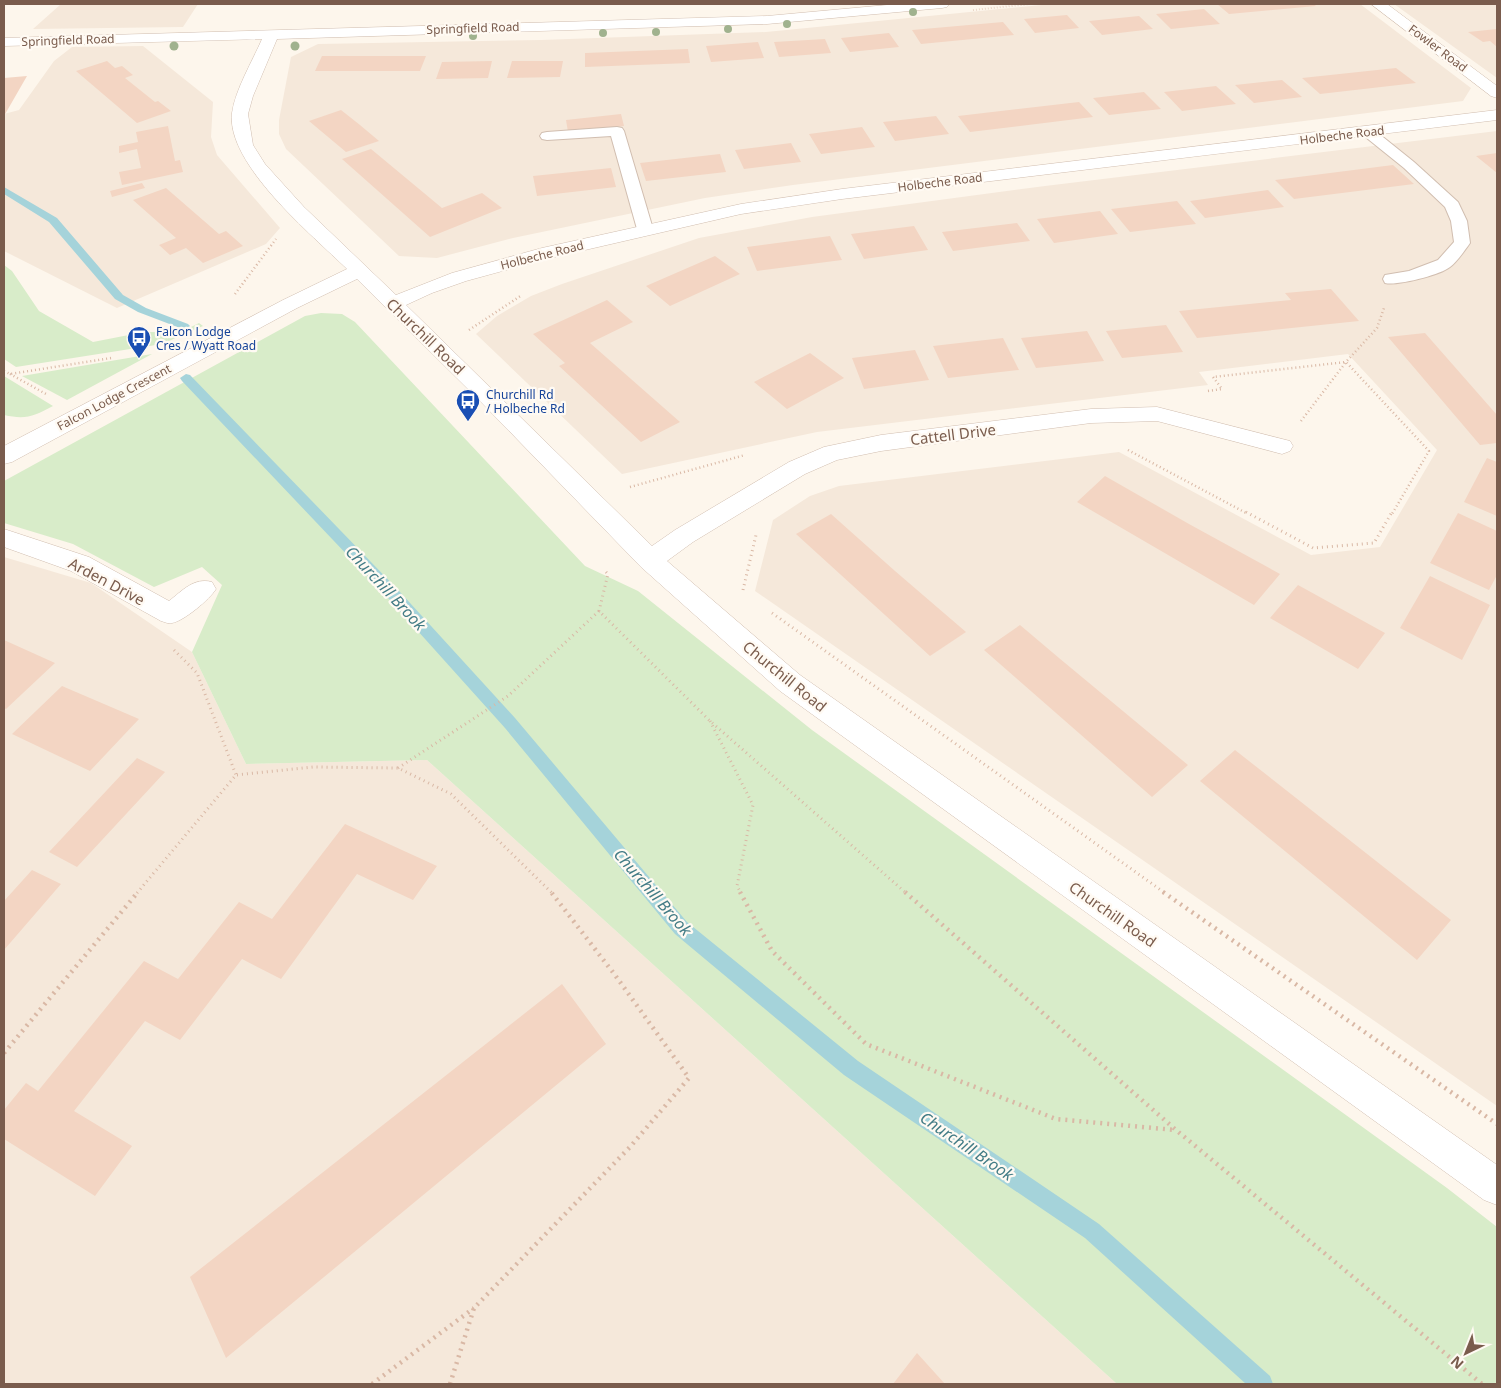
<svg xmlns="http://www.w3.org/2000/svg" width="1501" height="1388" font-family="'Noto Sans',sans-serif">
	<rect width="100%" height="100%" fill="#fdf6ec"/>
	<!-- residential -->
	<path fill="#f5e8da" d="M61,4H198L183,27L33,29Z
		M1052,4H1360L1471,88L1463,101L793,185L705,198L513,238L437,258L399,256L286,149L279,134V120L291,57L318,44L541,40L766,32Z
		M1394,4H1497V78Z
		M143,46L213,102L211,137L217,155L280,228L266,244L117,308L4,251V114L19,110L54,61L72,47Z
		M1497,131V1106L755,591L773,520L810,496L839,486L1119,452L1311,555L1380,547L1437,450L1348,354L1199,372L1208,385L817,432L622,474L476,334L497,316L531,296L562,284L699,238L812,217L1045,186Z
		M4,557L91,583L192,652L246,764L427,760L1117,1384H4Z"/>
	<!-- green -->
	<path fill="#d8ecc9" d="M4,265L12,271L39,311L93,342L144,332H181L199,323L203,326L162,344L16,367L4,359Z
		M321,313L342,314L355,322L585,566L638,591L812,730L1447,1188L1497,1227V1384H1117L427,760L246,764L192,652L222,585L202,567L154,587L73,544L4,523V481L305,316Z
		M152,354L67,400L22,376Z
		M4,376L53,406C34,416 26,420 4,415Z"/>
	<g fill="none" stroke-linecap="round" stroke-linejoin="round">
		<!-- stream -->
		<path fill="#a5d3da" fill-rule="evenodd" d="M4,187L57,218L123,295L146,308L188,324L190,326L188,328H180L138,312L115,299L49,222L4,194Z
			M186,374L190,375L400,592L515,718L687,922L858,1061L1099,1224L1270,1376L1273,1384H1246L1085,1238L844,1075L675,934L505,728L390,600L182,381L180,378Z"/>
	</g>
	<!-- building -->
	<path fill="#f3d5c3" d="M1217,4H1313L1316,6L1229,14Z
		M1204,9L1220,24L1171,29L1156,14Z
		M1067,15L1079,28L1035,33L1024,19Z
		M1139,16L1153,29L1102,35L1089,21Z
		M1003,22L1014,35L921,44L912,30Z
		M1497,29V47L1490,41L1483,42L1468,32Z
		M889,33L899,47L850,52L841,38Z
		M825,39L831,53L779,57L774,42Z
		M758,42L764,58L711,62L706,46Z
		M688,49L690,63L585,67V53Z
		M322,56H426L420,71H315Z
		M107,61L115,68L122,66L133,75L125,78L155,102L158,101L171,111L137,123L76,71Z
		M492,61L488,78L436,79L442,62Z
		M512,61H563L560,77L507,78Z
		M1396,68L1416,83L1320,94L1302,78Z
		M27,76L4,116V78Z
		M1282,80L1302,97L1254,103L1235,85Z
		M1216,86L1236,104L1182,111L1164,92Z
		M1144,92L1161,109L1109,115L1093,98Z
		M1079,102L1093,117L970,132L958,116Z
		M341,110L360,125L379,141L346,152L309,121Z
		M621,114L624,126L568,132L566,120Z
		M936,116L949,134L895,141L883,122Z
		M168,126L175,161L180,160L183,172L122,185L119,172L141,168L137,149L119,153V146L138,142L136,132Z
		M862,127L875,147L821,154L809,134Z
		M791,143L801,162L744,169L735,150Z
		M371,149L442,208L482,193L502,208L430,237L342,159Z
		M1497,153V173L1476,156Z
		M720,154L726,172L646,181L640,163Z
		M1393,165L1414,184L1294,199L1275,180Z
		M611,168L616,187L537,196L533,176Z
		M142,183L145,188L112,197L110,191Z
		M166,188L219,234L226,231L243,246L203,263L186,248L170,255L159,245L176,238L133,200Z
		M1268,190L1284,207L1205,218L1190,201Z
		M1177,201L1196,224L1130,232L1111,209Z
		M1100,211L1118,234L1054,243L1037,219Z
		M1017,223L1030,241L953,251L942,232Z
		M914,226L928,250L864,259L851,234Z
		M830,236L842,260L757,271L747,247Z
		M715,256L740,274L670,306L646,286Z
		M1331,289L1359,321L1197,338L1179,311L1291,300L1285,293Z
		M607,300L633,322L590,343L680,422L641,442L559,366L565,363L533,334Z
		M1166,325L1183,352L1122,358L1106,331Z
		M1087,331L1104,361L1036,368L1021,338Z
		M1425,333L1497,415V443L1480,445L1388,337Z
		M1003,338L1019,370L948,378L933,346Z
		M915,350L929,380L864,389L852,358Z
		M810,353L844,378L787,409L754,382Z
		M1487,458L1497,462V516L1464,502Z
		M1105,476L1189,524L1280,574L1254,605L1077,502Z
		M1458,513L1497,531V575L1489,590L1430,563Z
		M831,514L895,571L966,632L930,656L796,534Z
		M1430,576L1490,605L1462,660L1400,628Z
		M1298,585L1385,633L1358,669L1270,618Z
		M1020,625L1059,658L1188,765L1152,797L984,650Z
		M4,640L55,663L6,709L4,708Z
		M62,686L139,719L90,771L12,734Z
		M1235,750L1451,920L1417,960L1200,781Z
		M137,758L165,772L77,867L49,852Z
		M345,824L437,866L413,900L357,874L281,979L242,959L180,1040L145,1021L74,1111L132,1146L95,1196L4,1139V1110L26,1083L38,1091L144,961L178,979L239,902L272,919Z
		M32,870L61,884L4,950V901Z
		M562,984L606,1044L226,1358L190,1277Z
		M917,1353L945,1384H893Z"/>
	<g fill="none" stroke-linecap="round" stroke-linejoin="round">
		<!-- lane casing -->
		<g stroke="#d1beb0" stroke-width="2">
			<path id="lane" d="M617,127L622,128L624,131L653,229L651,232H639L637,229L611,136L547,140L542,139L540,136L542,133L547,132Z
				M1368,128L1373,129L1414,162L1458,202L1467,221L1470,243C1465,250 1457,262 1450,267C1440,275 1397,286 1385,283L1383,279L1385,275L1409,271L1438,260L1454,242L1451,221L1445,207L1404,168L1363,135L1361,132L1363,129Z"/>
		</g>
		<!-- street casing -->
		<g stroke="#d1beb0" stroke-width="1">
			<path id="street" d="M898,4H949L947,7L942,8L767,24L277,39L253,96L248,114L253,145L265,164L304,207L396,295L452,273L542,248L741,204L842,189L1497,110V120L842,199L741,214L546,259L466,281L432,293L406,305L652,546L675,530L789,462L824,447L881,435L1091,409L1157,407L1290,441L1293,446L1290,451L1282,454L1157,421L1091,423L881,451L837,460L805,474L693,542L667,561L800,675L1497,1165V1205L1484,1200L780,691L641,567L480,401L357,279L297,308L12,462L4,464V446L283,300L347,269C312,235 226,164 232,113C235,90 253,60 262,39L4,46V38L767,16Z
				M1371,4H1387L1497,86V98L1491,96Z
				M4,529L89,557L169,601C182,591 194,577 212,582L216,589C210,599 184,621 172,623C168,624 165,622 161,621L71,571L4,547Z"/>
		</g>
		<!-- path-far3 -->
		<path stroke="#d9b8a5" stroke-width="2" stroke-dasharray="0.5 2.5" stroke-linecap="butt" d="M973,10L1030,4"/>
		<!-- path-far2 -->
		<path stroke="#d9b8a5" stroke-width="2.5" stroke-dasharray="1 3" stroke-linecap="butt" d="M235,294L276,239
			M469,330L522,295
			M4,371L10,374L111,358
			M10,374L46,394
			M1208,391L1222,389L1213,377L1346,362L1429,451L1392,514
			M1301,421L1346,362L1377,328L1384,308
			M1128,450L1248,514
			M630,487L745,455"/>
		<!-- path-far1 -->
		<path stroke="#d9b8a5" stroke-width="3" stroke-dasharray="1 4" stroke-linecap="butt" d="M1246,512L1313,548L1374,543L1392,512
			M606,572L608,574L599,611L709,720L906,893
			M743,590L756,535
			M772,613L1165,893
			M174,650L197,673L236,775
			M710,721L753,805L737,886L741,893
			M398,768L508,696L599,611
			M137,893L236,775L313,767L398,768L451,794L552,893"/>
		<!-- path -->
		<path stroke="#d9b8a5" stroke-width="4.5" stroke-dasharray="2 5" stroke-linecap="butt" d="M740,892L772,951L866,1044L1056,1119L1175,1130
			M905,892L1176,1130L1482,1384
			M1163,892L1497,1124
			M4,1053L138,892
			M372,1384L474,1308
			M450,1384L474,1308L630,1147L689,1078L615,975L551,892"/>
		<!-- lane -->
		<use href="#lane" fill="#fff" fill-rule="evenodd"/>
		<!-- street -->
		<use href="#street" fill="#fff" fill-rule="evenodd"/>
	</g>
	<!-- trees -->
	<g fill="#a0b28e">
		<circle cx="913" cy="12" r="4"/>
		<circle cx="787" cy="24" r="4"/>
		<circle cx="728" cy="29" r="4"/>
		<circle cx="656" cy="32" r="4"/>
		<circle cx="603" cy="33" r="4"/>
		<circle cx="473" cy="36" r="4"/>
		<circle cx="174" cy="46" r="4.5"/>
		<circle cx="295" cy="46" r="4.5"/>
	</g>
	<!-- icons -->
	<defs>
		<g id="bus-pin" transform="scale(1.25)"><path d="M0 17L-7.5 6A9.5 9.5 0 1 1 7.5 6Z" fill="#1a4fb4" stroke="#fffaf3"/><path d="M-5-6H5V4H4V6H2V4H-2V6H-4V4H-5ZM-3.5-4V0h7V-4ZM-3.5 1.2v1.5H-2V1.2ZM2 1.2v1.5H3.5V1.2Z" fill="#fff"/></g>
	</defs>
	<g fill-rule="evenodd">
		<use href="#bus-pin" x="139" y="338"/>
		<use href="#bus-pin" x="468" y="401"/>
	</g>
	<g text-anchor="middle" dominant-baseline="central" stroke-width="4.5" stroke-linejoin="round" paint-order="stroke">
		<!-- far-street labels -->
		<g font-size="12" fill="#7a5c4d" stroke="#fffaf3">
			<text transform="translate(473 28) rotate(-2)">Springfield Road</text>
			<text transform="translate(68 40) rotate(-2)">Springfield Road</text>
			<text transform="translate(1438 48) rotate(37)">Fowler Road</text>
			<text transform="translate(1342 135) rotate(-7)">Holbeche Road</text>
			<text transform="translate(940 182) rotate(-7)">Holbeche Road</text>
			<text transform="translate(542 255) rotate(-14)">Holbeche Road</text>
			<text transform="translate(114 397) rotate(-28)">Falcon Lodge Crescent</text>
		</g>
		<!-- far-transit labels -->
		<g font-size="12" fill="#164399" stroke="#fffaf3" text-anchor="start">
			<text x="156" y="331">Falcon Lodge<tspan x="156" dy="14">Cres / Wyatt Road</tspan></text>
			<text x="486" y="394">Churchill Rd<tspan x="486" dy="14">/ Holbeche Rd</tspan></text>
		</g>
		<!-- street labels -->
		<g font-size="15" fill="#7a5c4d" stroke="#fffaf3">
			<text transform="translate(426 336) rotate(44)">Churchill Road</text>
			<text transform="translate(953 434) rotate(-7)">Cattell Drive</text>
			<text transform="translate(107 581) rotate(28)">Arden Drive</text>
			<text transform="translate(785 676) rotate(39)">Churchill Road</text>
			<text transform="translate(1113 914) rotate(35)">Churchill Road</text>
		</g>
		<!-- water labels -->
		<g font-size="16" font-style="italic" fill="#437c86" stroke="#fffaf3">
			<text transform="translate(386 588) rotate(47)">Churchill Brook</text>
			<text transform="translate(653 892) rotate(49)">Churchill Brook</text>
			<text transform="translate(967 1146) rotate(34)">Churchill Brook</text>
		</g>
	</g>
	<!-- border -->
	<rect width="1501" height="1388" fill="none" stroke="#7a5c4d" stroke-width="10"/>
	<!-- north arrow -->
	<g transform="translate(1466 1353) rotate(223)" stroke="#fffaf3" stroke-width="4" paint-order="stroke">
	<path d="M0-4L9 19L0 12L-9 19Z" fill="#7a5c4d"/>
	<text y="-8" font-size="14" font-weight="bold" text-anchor="middle" fill="#7a5c4d">N</text>
	</g>
</svg>
